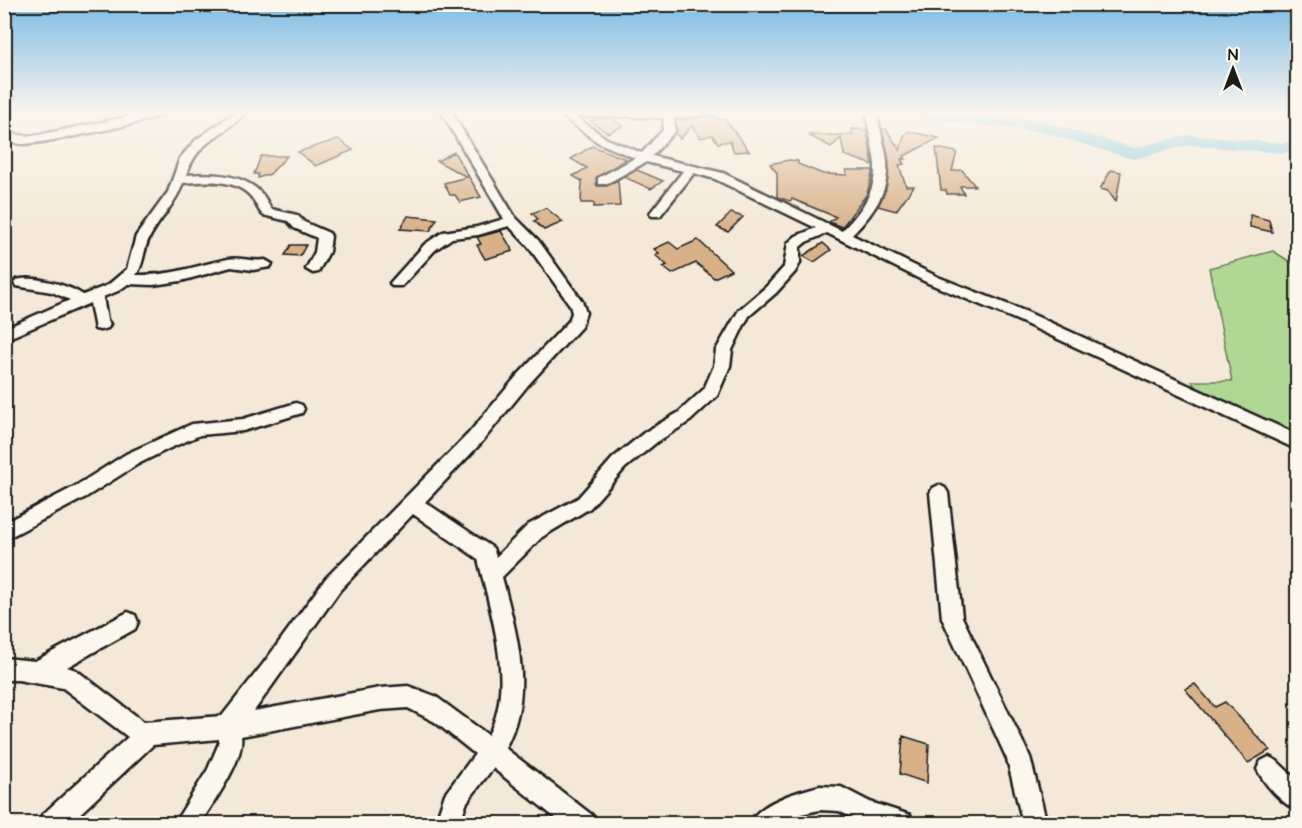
<svg xmlns="http://www.w3.org/2000/svg" width="1302" height="828" font-family="'Architects Daughter',sans-serif">
	<rect width="100%" height="100%" fill="#f4e9d8"/>
	<filter id="ink" filterUnits="userSpaceOnUse"><feTurbulence type="fractalNoise" baseFrequency=".0167" numOctaves="2"/><feDisplacementMap in="SourceGraphic" scale="12" xChannelSelector="R" yChannelSelector="G"/><feConvolveMatrix kernelMatrix="1 2 1 2 8 2 1 2 1" color-interpolation-filters="sRGB"/></filter>
	<g filter="url(#ink)">
		<!-- green -->
		<path fill="#b0d894" stroke="#667a58" stroke-width="1.5" d="M1273,251L1297,266V434L1287,428L1248,420L1201,400L1192,381H1232L1209,268Z"/>
		<g fill="none" stroke-linecap="round" stroke-linejoin="round">
			<!-- river -->
			<path fill="#7dc7de" fill-rule="evenodd" d="M916,113H964L1044,122L1134,148L1188,135L1282,143L1298,141V151L1282,153L1188,145L1133,159L1042,132L924,118Z"/>
		</g>
		<!-- building -->
		<path fill="#d8b189" stroke="#1c1c1c" stroke-width="1.5" d="M713,115L717,119H725L749,151L734,152L730,141L718,143L712,135L701,138L692,126L680,139L676,133V121Z
			M610,118L623,126L608,133L590,121Z
			M852,129L867,130L873,165L844,155L841,138L831,147L808,135H852Z
			M882,129H886L900,150L904,136L908,131L939,138L904,156L906,159H901L904,164L899,165L906,186H914L896,211L878,206L886,189L889,166Z
			M338,139L353,150L316,166L298,152Z
			M592,146L626,159L596,178L598,186H607L618,180L620,206L594,207V203H581L582,181L573,176L587,168L571,159Z
			M936,148L957,152L952,171L962,170L975,186H960L964,194H947L946,190H941Z
			M454,152L481,197L460,202L455,195H450L444,183L467,177L437,161Z
			M261,156H287L270,174L258,178V174H254Z
			M789,160L798,161V164L823,174L847,175L846,170H873L867,194L842,227L829,222L836,217L792,199L790,201L777,197V173L770,164Z
			M637,170L663,181L651,189L624,177Z
			M1111,170L1121,172L1116,202L1108,191L1100,189Z
			M546,208L563,222L544,230L534,221L538,219L532,213Z
			M731,213L743,217L728,232L717,227Z
			M1250,215L1269,220L1272,232L1250,227Z
			M408,216L437,219L430,231L400,229Z
			M501,231L513,251L485,259L477,245L481,244L477,237Z
			M698,240L731,270L714,278L696,263L672,274L663,267L667,265L655,255L659,253L654,249L669,242L678,249Z
			M823,243L831,250L814,262L803,256Z
			M291,245H306L300,256L285,255Z
			M1195,684L1215,707L1225,702L1270,750L1248,763L1185,689Z
			M903,736L929,744L927,783L900,774Z"/>
		<g fill="none" stroke-linecap="round" stroke-linejoin="round">
			<!-- street casing -->
			<g stroke="#1c1c1c" stroke-width="5">
				<path id="street" d="M147,113H164C153,122 41,144 22,144C16,144 12,140 4,140V134C18,134 24,137 38,135Z
					M234,113H245C222,138 199,138 186,175C210,173 243,173 261,193C266,198 268,204 271,209L297,215L304,222L329,233L331,236L329,252L318,272L313,273L306,269L315,252L317,238L294,228L288,221L263,215C258,210 256,203 252,198C237,178 205,181 183,183C176,203 161,217 151,235C143,247 145,263 136,275C172,276 194,266 228,259C240,257 253,262 265,260L272,264L270,267L253,270L231,267L181,281L153,285L128,284L118,291L103,297L107,320L110,324L108,328L100,330L95,329L90,303L4,340V329L70,300L52,292L16,286L14,283L16,280C33,275 69,285 83,295L108,285L127,269L136,236L168,192L180,158L196,140Z
					M442,113H452L515,217L538,240L582,301L586,313L581,327L528,385L481,443L425,502L493,548L496,557L528,525L578,498L613,458L645,432L678,413L704,389L714,366L716,350L739,310L766,287L784,267L788,243L796,236L816,228L715,179L694,173L660,216H652L650,213L683,171L646,162L606,184H598V178L635,158L599,143L558,113H704L699,116L674,118L675,131L652,156L723,173L842,231C865,207 881,185 873,151C871,138 867,126 867,113H877C879,127 883,140 886,154C892,188 875,212 852,235L938,277L1027,312L1298,435V450L1017,320L928,283L827,233L806,242L800,247V263L795,272L776,293L749,316L744,325L732,350L730,366L717,396L690,421L657,442L625,468L590,508L542,537L502,577C517,635 535,693 505,748L592,815L595,824H563L493,768L467,802L459,824H435L445,794L475,754L435,722L408,708L380,710L241,736C245,759 213,803 200,824H174L208,769L219,743V739L153,745L69,824H39L42,815L128,737L63,688L18,680H4V658L35,661L128,612L135,615L138,622L135,629L67,667L76,670L144,722L222,716L263,664L326,578L469,433L516,377L569,321L572,313L570,305L528,246L509,226L478,235L452,238L435,250L402,286H392L390,283L425,244L443,232L477,227L504,219ZM616,116L664,118L663,130L642,153L607,139L576,117ZM413,514L478,559C490,610 516,686 488,735L435,696L408,686L380,688L254,711L340,590Z
					M296,403L302,405L304,409L302,413L243,431L200,435L168,449L138,464L86,497L4,540V523L74,487L126,454L192,424L243,419Z
					M939,485L945,488L948,493L962,617L1030,757L1047,824H1023L1007,759L942,618L930,493L933,488Z
					M1269,757L1277,761L1298,781V811C1282,804 1264,784 1257,769L1261,761Z
					M820,786L841,787L870,802L910,815L913,824H864L839,811L820,810L801,814L785,824H749C758,803 799,791 820,786Z"/>
			</g>
			<!-- street -->
			<use href="#street" fill="#fbf7ec" fill-rule="evenodd"/>
		</g>
	</g>
	<!-- sky -->
	<linearGradient id="sky" x2="0" y2="1"><stop stop-color="#7dbce4"/><stop offset="0.49" stop-color="#faf5ed"/><stop offset="1" stop-color="#faf5ed" stop-opacity="0"/></linearGradient>
	<rect width="1302" height="229" fill="url(#sky)"/>
	<!-- margin -->
	<rect width="1302" height="828" fill="none" stroke="#fbf7ec" stroke-width="24"/>
	<rect x="12" y="12" width="1278" height="804" fill="none" stroke="#1c1c1c" stroke-width="2" filter="url(#ink)"/>
	<!-- north arrow -->
	<g transform="translate(1233 69)" stroke="#fbf7ec" stroke-width="4.5" paint-order="stroke">
	<path d="M0-4.5L10 22L0 15L-10 22Z" fill="#1c1c1c"/>
	<text y="-9" font-size="16" font-weight="bold" text-anchor="middle" fill="#1c1c1c">N</text>
	</g>
</svg>
